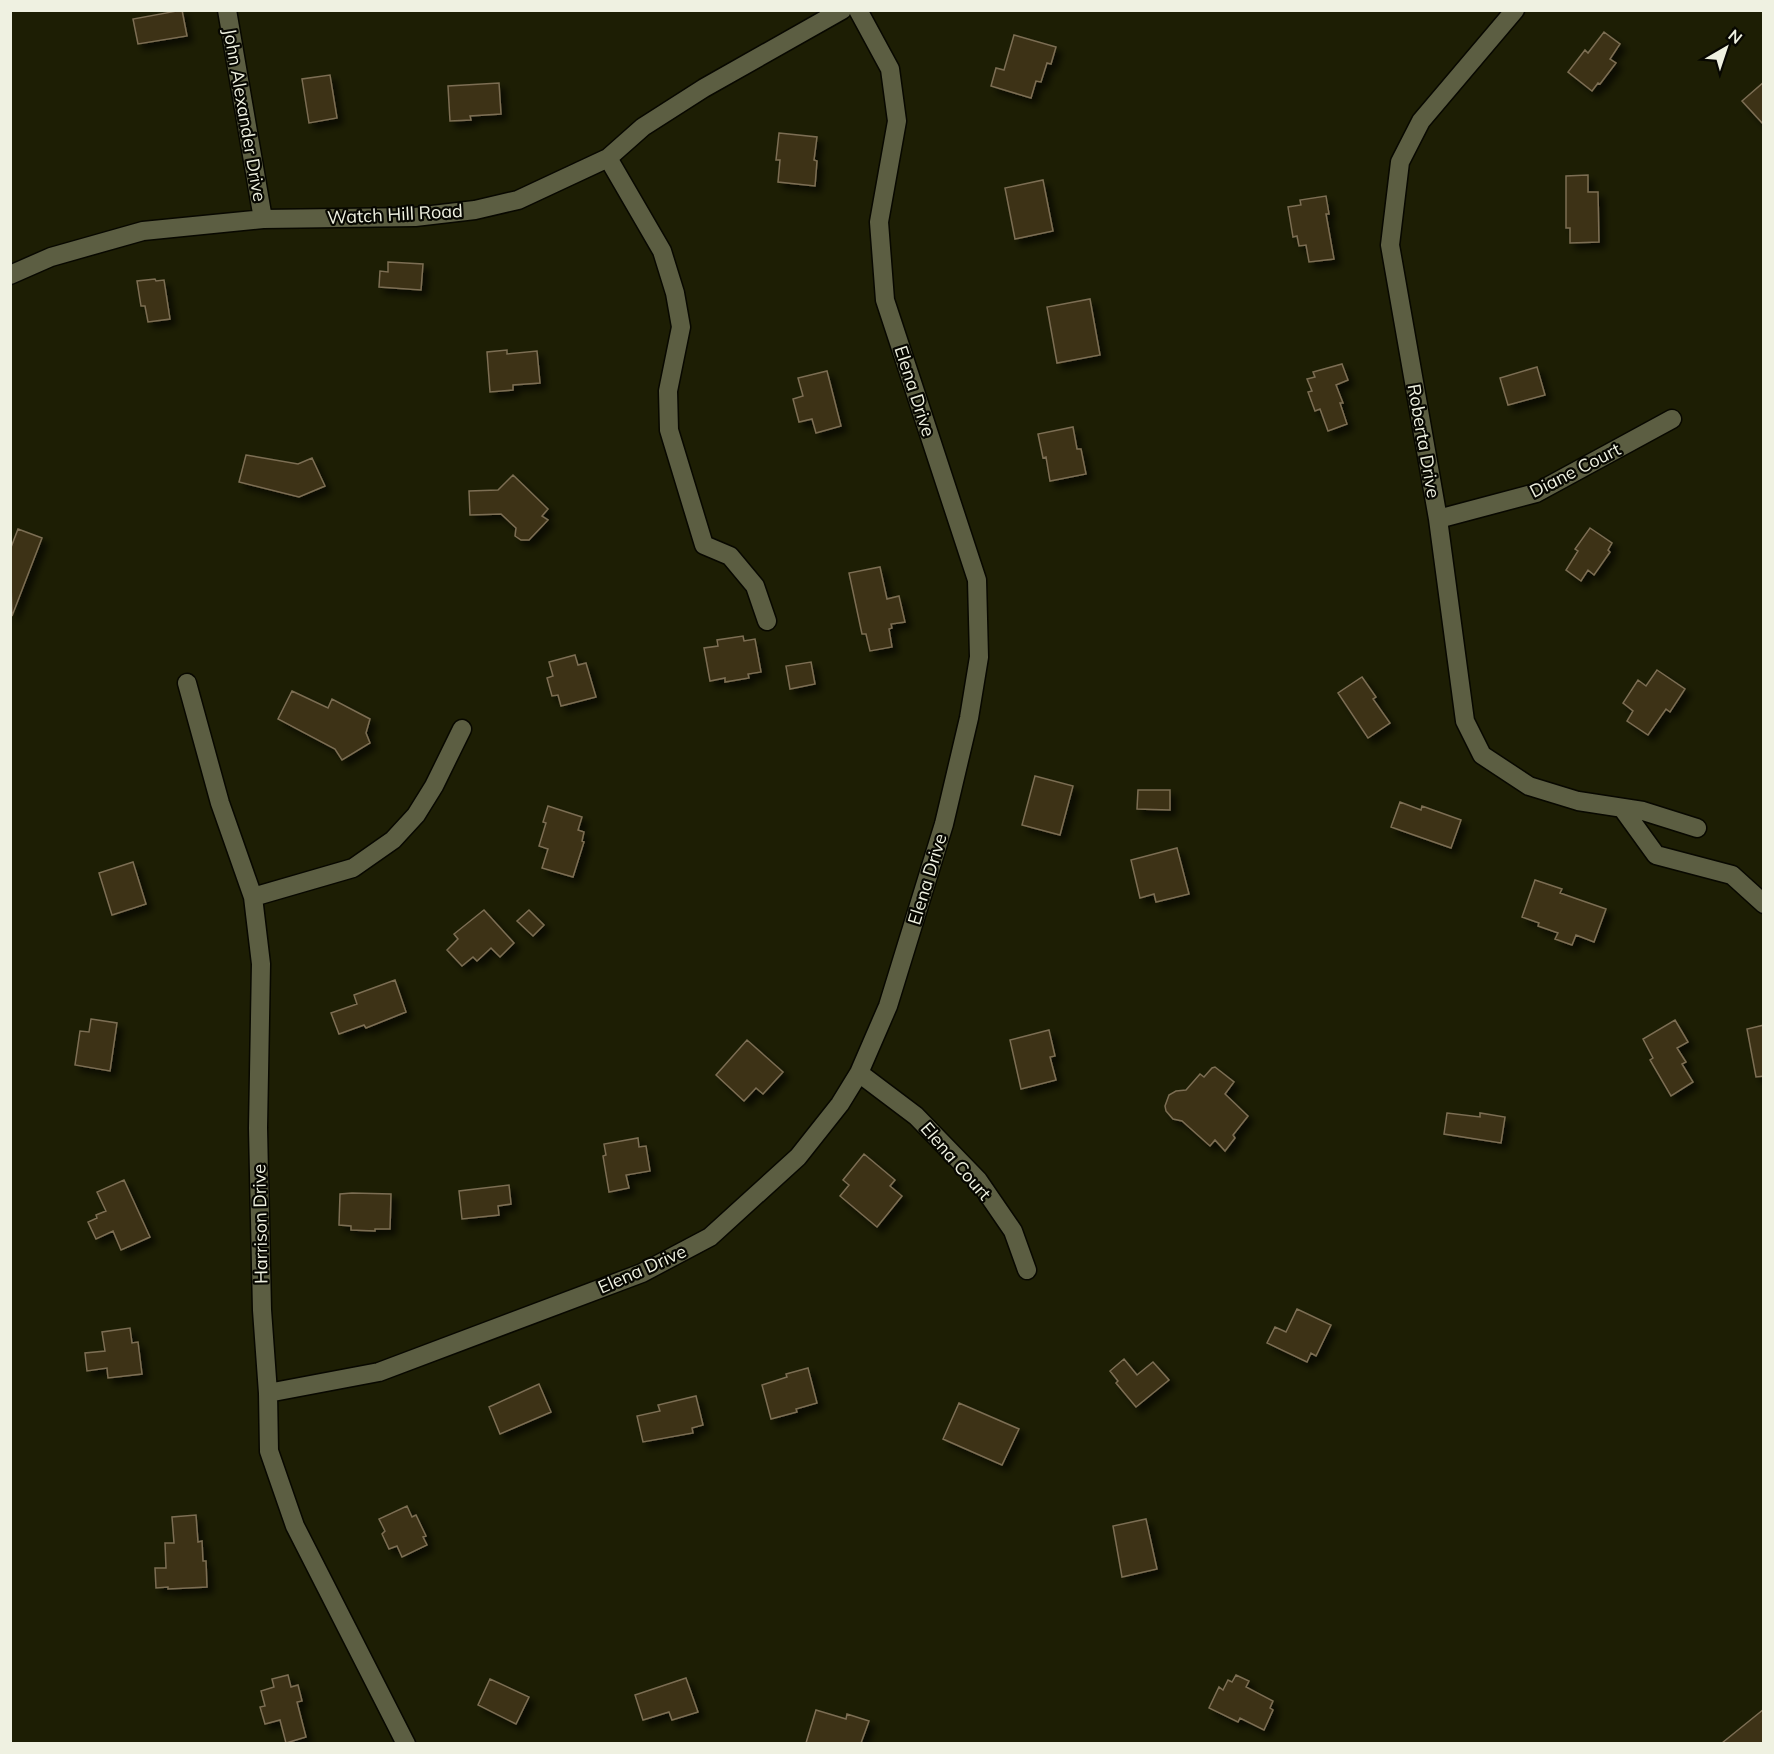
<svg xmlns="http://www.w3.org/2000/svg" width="1774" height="1754" font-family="Mulish,sans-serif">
	<defs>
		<filter id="shadow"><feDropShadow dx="5.5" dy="5.5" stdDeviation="3" flood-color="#0009"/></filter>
	</defs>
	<rect width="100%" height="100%" fill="#1d1e04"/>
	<!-- building -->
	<path fill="#3c3017" stroke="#7c6e53" stroke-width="1.5" filter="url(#shadow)" d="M182,10L187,36L138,44L133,19Z
		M1604,32L1620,44L1610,59L1616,63L1600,84L1598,83L1592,91L1568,72L1585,50L1588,53Z
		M1014,35L1056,47L1051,64L1047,63L1041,82L1036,81L1031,98L991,86L996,68L1004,70Z
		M330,75L337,118L309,123L302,79Z
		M1764,82V125L1742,101Z
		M499,83L501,114L470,116L471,120L450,121L448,86Z
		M779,133L817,137L814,160L817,161L815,186L778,182L780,160H776Z
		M1588,175V192H1598L1599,242L1570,243V228H1566V176Z
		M1043,180L1053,231L1015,239L1005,188Z
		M1326,196L1329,214H1326L1334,259L1309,262L1306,245L1299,246L1297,236L1293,237L1288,207L1301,205L1300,200Z
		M388,262L423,264L421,290L379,287L380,271L388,272Z
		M155,279L156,281L164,280L170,319L148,322L145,306H141L137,281Z
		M1090,299L1100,355L1057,363L1047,307Z
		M507,350V354L537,351L540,383L513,385V390L490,392L487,352Z
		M1342,364L1348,380L1336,385L1343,403H1340L1347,424L1328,431L1320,409L1315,411L1308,392L1312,391L1307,379L1315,377L1313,372Z
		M1537,367L1545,395L1508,405L1500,378Z
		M827,371L841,426L816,433L812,419L799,422L793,399L803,396L798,378Z
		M1073,427L1077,449H1081L1086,474L1050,481L1046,457L1043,458L1038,434Z
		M246,455L298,464L312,458L325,486L299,497L239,482Z
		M513,475L548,509L542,516L548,520L529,540H521L515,536L516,528L501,514L470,515L469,491L498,490Z
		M1590,528L1612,543L1608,550L1610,552L1594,575L1588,570L1581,581L1566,570L1578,551L1575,549Z
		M18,529L42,538L12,616L10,550Z
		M880,567L887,599L899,596L905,622L891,624L892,628L889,629L892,647L870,651L866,634H862L849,573Z
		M743,636L744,641L755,639L761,672L748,674L749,678L725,682V678L710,681L704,648L718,646L717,640Z
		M575,655L578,665L586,663L596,697L561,706L558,695L552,696L547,678L553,676L549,662Z
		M811,662L815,684L790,689L786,666Z
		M1657,670L1685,689L1670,712L1666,709L1648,735L1627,721L1633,711L1623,703L1638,680L1646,686Z
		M1362,677L1376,697L1373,699L1390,723L1368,738L1338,693Z
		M292,691L328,708L332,699L370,719L366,733L370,743L342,760L335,749L278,719Z
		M1035,776L1073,786L1060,835L1022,825Z
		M1138,790H1170V810L1137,809Z
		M1400,802L1421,810L1422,806L1461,820L1451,848L1391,827Z
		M548,806L582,817L578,830L584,832L582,841L584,842L573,877L542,868L548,849L539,846L546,823L543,822Z
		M1177,848L1189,894L1156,902L1154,894L1140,898L1131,860Z
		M133,862L146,904L112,915L99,873Z
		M1535,880L1562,889L1560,893L1606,909L1594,942L1576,935L1572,945L1555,939L1558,933L1538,926L1539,923L1522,917Z
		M484,910L514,943L500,957L491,948L477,961L473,957L462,966L447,950L458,939L454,934Z
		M529,910L544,925L533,936L517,921Z
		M395,980L406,1012L366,1028L364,1025L339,1034L331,1013L357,1004L354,995Z
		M91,1019L117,1023L110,1071L75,1065L80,1031L89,1032Z
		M1675,1020L1688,1042L1677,1048L1686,1062L1682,1064L1693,1082L1671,1096L1650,1060L1653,1058L1643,1039Z
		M1764,1025V1076L1756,1077L1747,1029Z
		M1049,1030L1055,1056L1050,1057L1056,1080L1021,1089L1010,1040Z
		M747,1040L783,1072L763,1094L756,1088L744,1101L716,1075Z
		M1215,1067L1234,1082L1225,1094L1248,1116L1233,1135L1235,1138L1225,1151L1215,1140L1210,1146L1182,1121L1173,1119L1166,1111L1165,1106L1169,1095L1176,1091L1186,1090L1200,1074L1204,1077L1212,1068Z
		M1447,1113L1480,1117V1113L1505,1117L1501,1143L1444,1134Z
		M638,1138L639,1147L646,1146L650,1171L626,1175L629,1188L609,1192L603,1156L606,1155L604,1144Z
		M864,1154L895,1180L890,1186L902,1196L877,1227L840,1196L849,1185L843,1180Z
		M124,1180L150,1237L121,1250L113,1231L96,1239L88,1222L97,1218L96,1215L106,1211L97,1192Z
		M509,1185L511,1204L498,1206L499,1215L462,1219L459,1191Z
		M352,1193L391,1194L390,1229H375V1231L351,1230V1226L339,1225L340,1194Z
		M1297,1309L1331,1325L1316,1356L1311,1353L1307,1362L1267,1343L1275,1327L1286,1332Z
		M130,1328L132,1343L138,1342L142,1374L108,1378L107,1368L87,1371L85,1353L105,1351L102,1332Z
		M1124,1359L1137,1375L1153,1362L1169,1380L1136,1407L1116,1383L1118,1381L1110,1371Z
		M808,1368L817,1403L796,1409L797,1412L771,1419L762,1385L787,1377L786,1374Z
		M539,1384L551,1412L500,1434L489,1407Z
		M696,1396L703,1425L692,1428L693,1433L643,1442L637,1416L660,1411L658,1405Z
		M959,1403L1019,1429L1002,1465L943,1439Z
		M407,1506L412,1517L416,1515L426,1536L423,1537L427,1545L402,1557L397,1546L389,1549L382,1534L385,1531L379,1519Z
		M196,1515L198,1542L202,1541L203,1561H206L207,1587L168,1589V1587L156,1588L155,1568H166L165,1543H174L172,1517Z
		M1146,1519L1157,1569L1122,1577L1113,1526Z
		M288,1675L291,1687L298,1685L302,1701L297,1702L306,1737L286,1743L280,1720L265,1724L260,1707L265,1706L261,1691L274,1687L272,1679Z
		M1236,1675L1249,1681L1246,1687L1273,1701L1270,1708L1273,1710L1264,1730L1240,1718L1238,1722L1209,1708L1219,1687L1223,1690L1228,1680L1232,1682Z
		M686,1678L698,1712L672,1720L669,1712L643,1720L635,1695Z
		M490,1679L529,1697L516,1724L478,1705Z
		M1764,1709V1743H1722Z
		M816,1710L846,1719L847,1714L869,1721L861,1743H806Z"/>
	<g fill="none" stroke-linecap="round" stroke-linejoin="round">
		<!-- minor casing -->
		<g stroke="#080800" stroke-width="21">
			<path id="minor" d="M227,10L263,219
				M1515,10L1421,121L1400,162L1390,245L1438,519L1465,721L1482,755L1529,786L1578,801L1643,811L1697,828
				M608,158L662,251L675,293L681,327L668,391L669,430L704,545L730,556L755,586L767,621
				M10,275L51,257L143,231L263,219L415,217L475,210L518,200L608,158L643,127L704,88L842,10
				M1438,519L1536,493L1672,419
				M187,683L220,803L253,897L261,964L258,1128L262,1310L268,1393L269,1451L295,1526L406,1744
				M1622,808L1656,855L1732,875L1764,904
				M253,897L353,868L393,840L416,815L434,786L462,729
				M859,1073L916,1116L978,1180L1013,1231L1027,1270
				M268,1393L379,1372L642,1273L710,1237L798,1157L840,1104L859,1073L888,1006L944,824L969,718L979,657L977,580L885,300L879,222L897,121L890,69L858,10"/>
		</g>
		<!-- minor -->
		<use href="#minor" stroke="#5c5e42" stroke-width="18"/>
	</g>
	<g text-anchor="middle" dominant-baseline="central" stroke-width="4.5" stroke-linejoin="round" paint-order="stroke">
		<!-- street labels -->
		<g font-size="18" fill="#eff1e1" stroke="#070701">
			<text transform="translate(245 115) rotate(80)">John Alexander Drive</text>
			<text transform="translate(395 214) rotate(-3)">Watch Hill Road</text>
			<text transform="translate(915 391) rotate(72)">Elena Drive</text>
			<text transform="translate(1424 441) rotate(80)">Roberta Drive</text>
			<text transform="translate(1575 470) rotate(-27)">Diane Court</text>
			<text transform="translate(927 879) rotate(-73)">Elena Drive</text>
			<text transform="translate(956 1161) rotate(49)">Elena Court</text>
			<text transform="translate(260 1224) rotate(-91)">Harrison Drive</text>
			<text transform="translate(642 1269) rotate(-24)">Elena Drive</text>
		</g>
	</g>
	<!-- border -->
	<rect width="1774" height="1754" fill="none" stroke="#eff1e1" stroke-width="24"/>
	<!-- north arrow -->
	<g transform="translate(1726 48) rotate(39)" stroke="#070701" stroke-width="4.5" paint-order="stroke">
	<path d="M0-4.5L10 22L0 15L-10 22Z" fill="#eff1e1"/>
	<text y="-9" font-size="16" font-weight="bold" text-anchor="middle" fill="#eff1e1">N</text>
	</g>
</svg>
